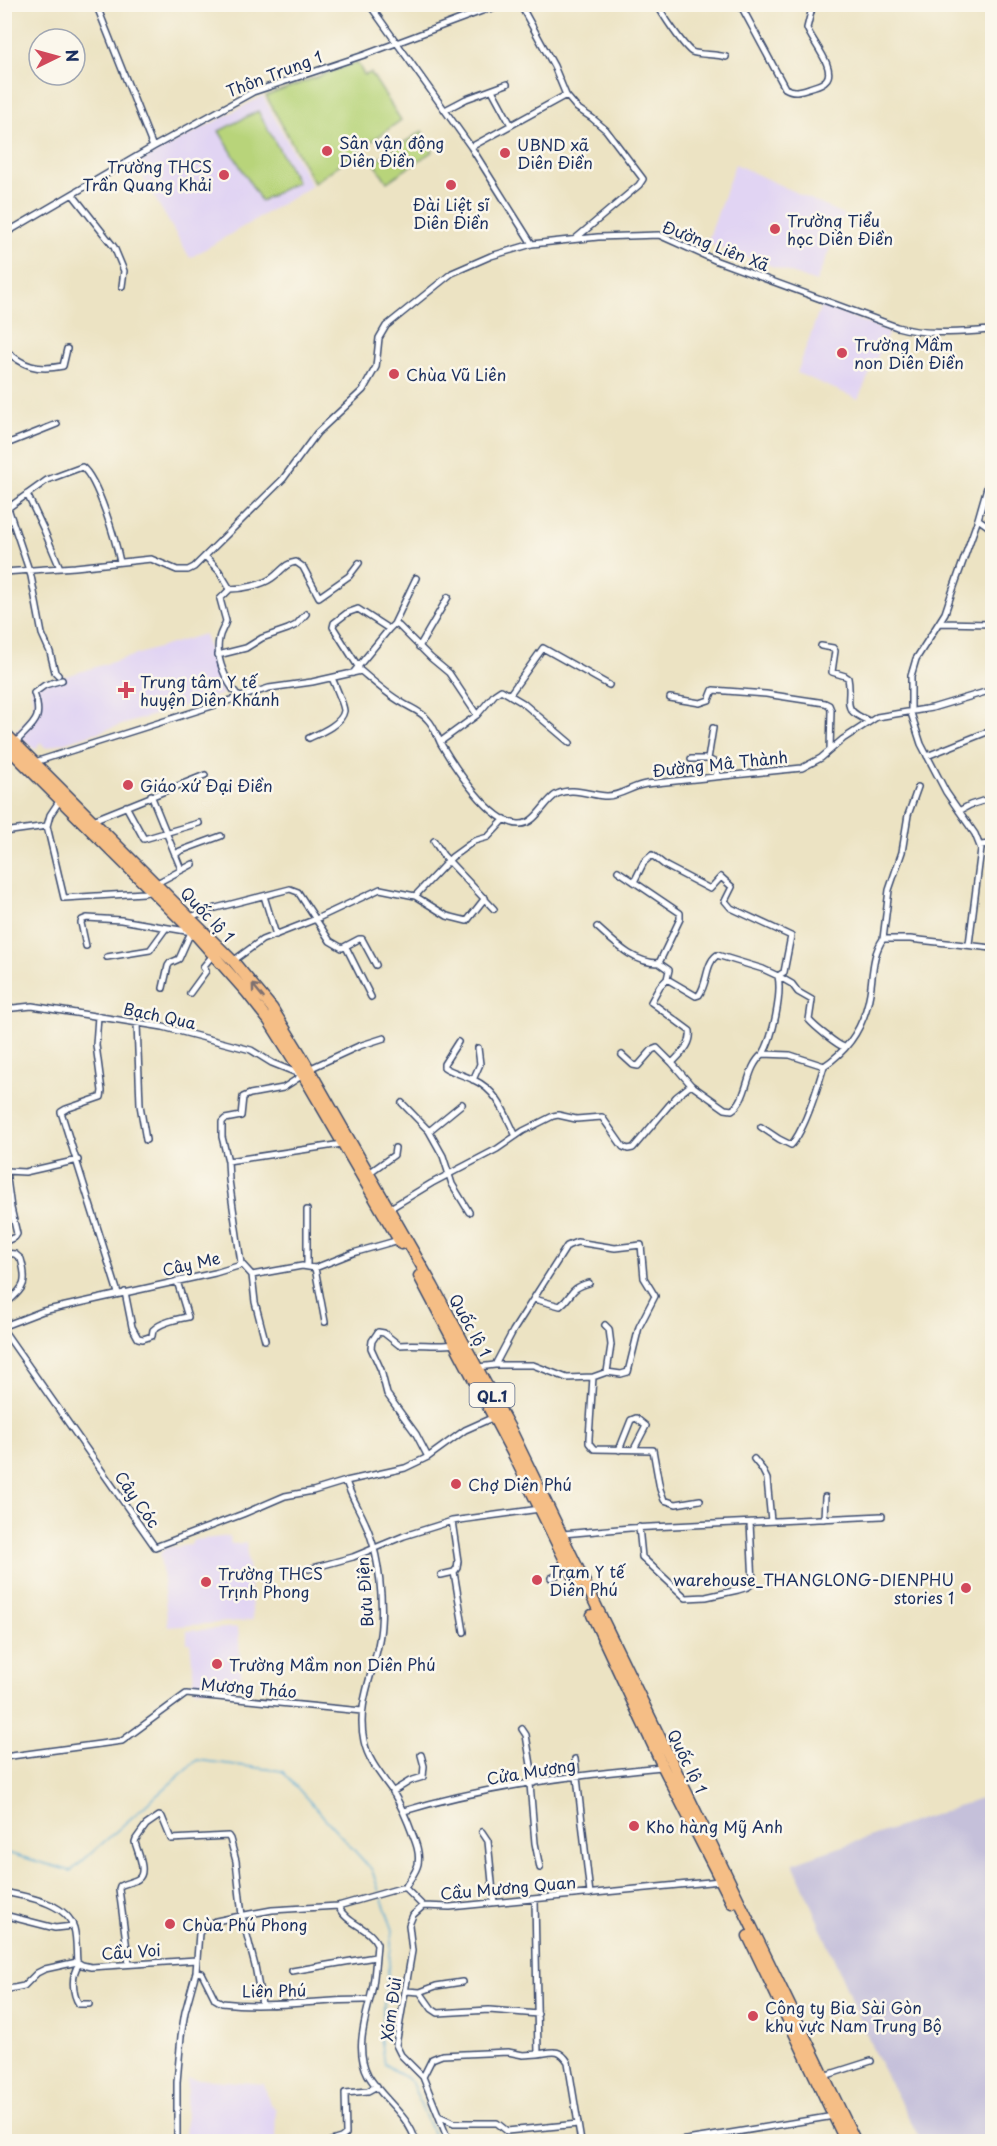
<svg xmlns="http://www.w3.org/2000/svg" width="997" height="2146" font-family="'Playpen Sans',sans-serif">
	<rect width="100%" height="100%" fill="#fbf7ec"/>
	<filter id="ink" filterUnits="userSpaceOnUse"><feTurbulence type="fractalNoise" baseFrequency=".0167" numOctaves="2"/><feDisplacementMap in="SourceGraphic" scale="12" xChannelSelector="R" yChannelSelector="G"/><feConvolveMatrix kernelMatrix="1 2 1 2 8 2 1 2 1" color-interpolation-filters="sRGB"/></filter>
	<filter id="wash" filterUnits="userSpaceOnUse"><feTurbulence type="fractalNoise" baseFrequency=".008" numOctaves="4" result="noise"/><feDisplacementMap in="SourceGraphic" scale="24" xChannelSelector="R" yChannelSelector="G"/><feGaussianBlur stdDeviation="1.35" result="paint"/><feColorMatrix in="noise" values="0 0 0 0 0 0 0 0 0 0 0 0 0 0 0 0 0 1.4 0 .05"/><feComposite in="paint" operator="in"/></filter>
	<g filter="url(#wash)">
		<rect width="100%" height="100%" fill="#ece3c3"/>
		<!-- built -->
		<path fill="#e1d4f3" d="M263,96L312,186L190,258L135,164Z
			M735,164L844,215L816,282L707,243Z
			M821,305L889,332L858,399L797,373Z
			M204,634L223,694L46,748L40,742L36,750L15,733L35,710L30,687Z
			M230,1536L231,1544L246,1543L253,1620L168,1627L160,1554L165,1548L191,1545L193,1540Z
			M238,1627L242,1685L195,1690L190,1643H187V1631Z
			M187,2078L264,2084L270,2104L276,2109L275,2141H185Z"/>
		<!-- industrial -->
		<path fill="#c5c0da" d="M992,1795V2141H921L874,2052L793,1863Z"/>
		<!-- green -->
		<path fill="#b8d47a" stroke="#6a826c" stroke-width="1.5" d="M357,62L364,75L371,73L401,120L314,183L266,96Z
			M258,111L297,182L261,201L219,131Z
			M422,131L433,151L387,182L374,162Z"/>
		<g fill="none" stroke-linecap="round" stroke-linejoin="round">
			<!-- stream -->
			<path stroke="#58a9d3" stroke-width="1.5" d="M4,1852L71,1871L197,1760L282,1771L372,1870L379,1891
				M381,1896L393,1930L380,2037L384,2064L411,2081L436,2142"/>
		</g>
	</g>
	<g filter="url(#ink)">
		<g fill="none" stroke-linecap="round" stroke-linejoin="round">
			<!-- street casing -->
			<g stroke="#3a4a6d" stroke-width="8">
				<path id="street" d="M96,4L153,147
					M369,4L471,147L532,244L598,237L659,235L717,261L897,327C929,336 960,332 992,330
					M520,4L554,66L566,95L577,108L592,118L606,130L643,179L639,185L575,239
					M657,4C662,14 684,47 692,52C698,55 717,54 726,57
					M740,4L785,88C793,93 800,91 809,88C814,86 822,85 826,80C837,69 811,40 807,28L813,4
					M492,90L511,125
					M445,110L466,99L507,84
					M471,147L566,95
					M73,195L114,247L124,271L122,286
					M4,234L153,147L253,92L364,55L482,11L506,4
					M4,349C24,367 37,371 63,366L67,349
					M4,445L57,424
					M27,494L44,530L60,568
					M978,519L992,529
					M205,556L219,571L230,589
					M4,572L75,567L151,559L177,570H188L194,567L283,479L317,433L363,390L376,367L379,338L386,326L452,273L491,256L532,244
					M230,589C243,589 262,585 272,578C281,572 285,563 296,562L303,567L319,597L349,576L359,563
					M230,589L220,599L226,621C224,628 220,632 219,639C215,658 226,682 239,697
					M939,623L992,624
					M394,624L416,578
					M821,646L833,648L835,651L832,672L845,676L848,678C853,703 838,708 869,721
					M419,647L448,597
					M218,655L246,648L262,638L288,629L296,625L306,614
					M359,668L333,627L334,623L347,613L358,609L389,629
					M353,673L389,629L394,624L399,626L431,658L449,673L477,715L440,742
					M58,675L55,672L50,652L42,634L31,576L8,508L47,480L82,467C98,479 116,542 120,562
					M510,694L543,648L609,685
					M670,698L700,703L709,700L713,690L766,694L825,703L829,705L831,710L830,750
					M477,715L495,694L501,690L523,703L570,743
					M309,738C320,733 342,724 344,711C344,705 335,685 332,678
					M15,743C33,723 44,721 34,693L45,685L62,680
					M927,756L992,730
					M691,759H708L716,763L717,776
					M708,759L713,728
					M35,762L269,688L312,682L361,671C374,682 387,694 401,702C410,708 421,711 428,720C434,726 437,736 441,744C454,766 491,824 519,824C536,825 544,801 557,794C573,786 591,796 607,796C621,796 632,786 646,784L802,768L821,758L843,739L877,717L932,708L992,690
					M151,795L181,869
					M126,806L144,839L199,823
					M959,811L970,805L992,798
					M93,820L205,775
					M47,826L64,898L144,893L151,891
					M4,832L47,826L50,815L60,800
					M434,841L443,855L494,909
					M980,845L992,844
					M175,855L180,851L221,836
					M618,871L680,913V919L659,963L669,970L667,979
					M634,882L644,862L652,855L666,866L710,889L721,877L732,887L725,901L731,908L791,936L784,972L778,976L792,984L798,992L812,1000L809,1020C814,1026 837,1045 844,1047
					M157,883L193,864
					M264,896L276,935
					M415,896L452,857L474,841L488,837L505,819
					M190,917L212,909L290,889L298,892L330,941L342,948L359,939H362L376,965
					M597,927C615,943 633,963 659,963
					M883,939L889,890L902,852L908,815L918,787
					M969,944L981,849L975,834L946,792L921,744L911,713V676L916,659L945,613L950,598L978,519L992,470
					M86,946L81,923L82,920L87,918L121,920L192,932
					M346,947L371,997
					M107,957L150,950L166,928
					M233,961L262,940L316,919L380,889L415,896L447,916L467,921L485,898
					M163,988L168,966L170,963L179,959L191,932
					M190,993L206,971L203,967L213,955
					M4,1009L32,1006L163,1027L251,1050L272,1063L302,1075
					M98,1016L96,1045L102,1091L101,1097L66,1109L61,1112L118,1293
					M137,1023L140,1105L146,1140
					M458,1042L444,1064V1067C453,1073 464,1075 474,1080C498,1091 505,1114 516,1136
					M622,1055L633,1065L638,1066L652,1050L657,1048L672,1063
					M824,1066C850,1049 865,1023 870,993C873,975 872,955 883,939H910L992,948
					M309,1069L359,1046L384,1038
					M473,1080L480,1064L478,1048
					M691,1085L672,1063C681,1053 692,1045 690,1031L651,1002L660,986L667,979L696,996L699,995C708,983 705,964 717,955L763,969L778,976C782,995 773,1037 763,1054
					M402,1103L429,1131L443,1156L452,1184L469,1212
					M761,1127L779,1139L791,1145C805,1130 818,1086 824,1066
					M429,1131L462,1104
					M228,1161L222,1137V1122L225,1119L241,1116L243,1097L250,1094L283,1088L303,1075
					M369,1173L394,1155L395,1148
					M389,1209L432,1183L497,1149L523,1131L553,1116L558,1115L576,1119L602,1117L623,1147L628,1149L633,1148L676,1097L691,1085L725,1109L732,1110C749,1099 745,1068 763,1054L790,1055L824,1066
					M4,1242L15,1237L17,1234L11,1208L6,1171L25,1172L78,1160
					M4,1253L15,1254L21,1259C29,1287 22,1288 4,1306
					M241,1263L252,1275L302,1266L315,1268L353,1253L399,1240
					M307,1266V1210
					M315,1268L325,1322
					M252,1275L255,1302L265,1340
					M125,1292L132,1327L138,1338L143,1339L152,1336L153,1330C161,1322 177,1319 188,1317L177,1281
					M534,1299L560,1306C574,1295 568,1289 589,1283
					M605,1325L609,1329L611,1345L607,1372
					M4,1326L43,1311L215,1273L238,1266L241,1263L229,1180L228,1161L342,1144
					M4,1331L155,1547L243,1514L285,1496L313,1491L346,1481
					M478,1367L495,1365L513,1331L567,1246L577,1242L615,1248L641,1245L644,1278L655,1296L639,1327L628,1372L621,1374L607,1372L593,1377L567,1378L533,1365H495
					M593,1377L589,1438V1443L594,1449L653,1450L660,1489L664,1500L676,1504L700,1500
					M619,1450L631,1420L636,1418L646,1426L634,1449
					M428,1457L416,1434L387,1394L381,1370L371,1348L372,1341L378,1332L384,1333L399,1345C418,1343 436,1347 455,1344
					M754,1459L762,1469L767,1479L771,1521
					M824,1519L825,1497
					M639,1527L642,1557L686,1598L706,1597L738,1590L748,1587L753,1583L750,1523
					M563,1534L630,1528L882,1516
					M309,1569L353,1557L404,1536L452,1521L540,1509
					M454,1572L464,1632
					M441,1575L454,1572L457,1568L458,1561L452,1521
					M551,1578L569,1569
					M522,1729L526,1735L534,1783
					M4,1757L122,1741L186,1694L362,1711
					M575,1759L590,1894
					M530,1784L535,1843L540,1868
					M392,1792L410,1781L423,1777L424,1766L421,1755
					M404,1811C487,1786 576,1775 662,1767
					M482,1832L488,1841L494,1903
					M405,1888C409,1880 416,1873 418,1864C420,1853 416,1843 412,1833C407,1819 401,1806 393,1792C382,1776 368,1761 364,1741C355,1700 379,1665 381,1625C383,1598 379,1560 370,1535C364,1516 352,1500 346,1481L405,1468L428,1457L465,1430L494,1417
					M4,1892C27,1897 66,1902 74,1928C77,1939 76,1951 77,1962L82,1965L91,1967L196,1960
					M338,1906C347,1925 370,1927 377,1944C376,1957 375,1972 373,1985C368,2013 353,2047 368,2075C382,2099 408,2114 416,2142
					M423,1906L413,1915L409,1925L412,1951L396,2045L401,2055L423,2077L449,2142
					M4,1915L55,1928L73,1926
					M79,1964C71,1974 72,1994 79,2004H89
					M129,1964L119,1889L120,1886C125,1883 133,1882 138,1879C148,1872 137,1851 135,1842L136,1839L146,1825L159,1816L162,1817L171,1839L228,1836L230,1839L236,1861L242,1916L255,1966L262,2004
					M292,1971L375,1957
					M196,1972L202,1973L215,1999L222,2003C271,2009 320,1999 369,2000
					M4,1990L24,1986L37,1973L45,1969L77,1962
					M406,1991L420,1992L432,2009L438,2013L489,2010L538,2014
					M420,1992L436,1986L462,1982
					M538,2054C553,2052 559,2048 568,2062L581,2142
					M824,2076L871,2061
					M423,2077L432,2059L442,2055L508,2052L523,2055L538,2054L535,1900
					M441,2117L454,2123H497L507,2131L578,2124
					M177,2142V2082L181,2036L185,2012L196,1972L199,1933L205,1927L216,1921L250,1914L272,1910L338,1906L401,1888H405L423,1906L450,1907L720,1881
					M328,2142L341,2138L346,2134L345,2093L368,2091L377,2086
					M673,2142L712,2136
					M712,2142V2136L834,2116"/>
			</g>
			<!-- highway casing -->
			<g stroke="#3a4a6d" stroke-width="13">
				<path id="highway" d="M4,732L233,961L272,1008L301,1055L433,1286L512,1432L856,2142
					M4,744L193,932L247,993L269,1021L303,1075L401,1244
					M419,1276L514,1456L577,1585
					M592,1615L663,1767L732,1903
					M748,1936L846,2142"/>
			</g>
			<!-- street -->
			<use href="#street" stroke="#fff" stroke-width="5"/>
			<!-- highway -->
			<use href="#highway" stroke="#f5be86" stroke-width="10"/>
		</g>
		<!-- one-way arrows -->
		<defs><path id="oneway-shaft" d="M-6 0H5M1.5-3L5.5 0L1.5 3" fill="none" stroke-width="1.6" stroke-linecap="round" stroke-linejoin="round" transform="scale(1.5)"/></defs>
		<use stroke="#7d6f70" href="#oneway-shaft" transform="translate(258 991) rotate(-129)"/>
	</g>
	<!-- markers -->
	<g fill="#d1495b" stroke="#fbf7ec" stroke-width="2">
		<circle cx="327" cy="151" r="6"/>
		<circle cx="505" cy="153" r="6"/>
		<circle cx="224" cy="175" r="6"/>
		<circle cx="451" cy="185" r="6"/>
		<circle cx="775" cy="229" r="6"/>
		<circle cx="842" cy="353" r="6"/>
		<circle cx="394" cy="374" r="6"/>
		<path d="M123 681h6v6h6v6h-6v6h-6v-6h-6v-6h6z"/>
		<circle cx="128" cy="785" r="6"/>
		<circle cx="456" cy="1484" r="6"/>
		<circle cx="537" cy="1580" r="6"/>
		<circle cx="206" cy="1582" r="6"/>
		<circle cx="966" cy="1588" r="6"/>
		<circle cx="217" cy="1664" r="6"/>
		<circle cx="634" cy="1826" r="6"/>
		<circle cx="170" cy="1924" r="6"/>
		<circle cx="753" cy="2016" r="6"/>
	</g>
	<g text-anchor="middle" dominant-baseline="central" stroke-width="5" stroke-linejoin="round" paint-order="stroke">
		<!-- shield labels -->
		<rect fill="#fbf7ec" stroke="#5e6b89" stroke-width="1.5" x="469.5" y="1383" width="45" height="24" rx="4.5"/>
		<g font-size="15" font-weight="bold" fill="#1b2f5e">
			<text x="492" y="1395">QL.1</text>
		</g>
		<!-- street labels -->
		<g font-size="16" fill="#1b2f5e" stroke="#fbf7ec">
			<text transform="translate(274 73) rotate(-21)">Thôn Trung 1</text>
			<text transform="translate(716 245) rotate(21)">Đường Liên Xã</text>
			<text transform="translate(720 763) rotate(-6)">Đường Mâ Thành</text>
			<text transform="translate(208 914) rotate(46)">Quốc lộ 1</text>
			<text transform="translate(160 1015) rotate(12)">Bạch Qua</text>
			<text transform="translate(191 1263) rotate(-13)">Cây Me</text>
			<text transform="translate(471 1325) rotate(61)">Quốc lộ 1</text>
			<text transform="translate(138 1499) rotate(55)">Cây Cóc</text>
			<text transform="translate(364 1592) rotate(-94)">Bưu Điện</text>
			<text transform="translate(249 1687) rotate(5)">Mương Tháo</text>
			<text transform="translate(688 1761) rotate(64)">Quốc lộ 1</text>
			<text transform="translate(531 1771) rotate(-9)">Cửa Mương</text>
			<text transform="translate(508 1887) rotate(-5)">Cầu Mương Quan</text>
			<text transform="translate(131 1951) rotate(-4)">Cầu Voi</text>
			<text transform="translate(274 1990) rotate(-1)">Liên Phú</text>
			<text transform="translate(390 2009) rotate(-82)">Xóm Đùi</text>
		</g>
		<!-- poi labels -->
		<g font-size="16" fill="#1b2f5e" stroke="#fbf7ec" text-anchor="start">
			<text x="339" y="142">Sân vận động<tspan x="339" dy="18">Diên Điền</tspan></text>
			<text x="517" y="144">UBND xã<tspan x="517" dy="18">Diên Điền</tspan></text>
			<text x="212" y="166" text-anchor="end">Trường THCS<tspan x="212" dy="18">Trần Quang Khải</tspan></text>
			<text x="451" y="204" text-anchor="middle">Đài Liệt sĩ<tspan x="451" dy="18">Diên Điền</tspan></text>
			<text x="787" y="220">Trường Tiểu<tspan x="787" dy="18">học Diên Điền</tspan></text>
			<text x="854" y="344">Trường Mầm<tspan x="854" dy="18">non Diên Điền</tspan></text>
			<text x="406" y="374">Chùa Vũ Liên</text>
			<text x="140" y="681">Trung tâm Y tế<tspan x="140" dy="18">huyện Diên Khánh</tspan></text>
			<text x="140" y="785">Giáo xứ Đại Điền</text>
			<text x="468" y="1484">Chợ Diên Phú</text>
			<text x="549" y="1571">Trạm Y tế<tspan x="549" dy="18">Diên Phú</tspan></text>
			<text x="218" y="1573">Trường THCS<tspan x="218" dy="18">Trịnh Phong</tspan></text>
			<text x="954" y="1579" text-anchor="end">warehouse_THANGLONG-DIENPHU<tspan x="954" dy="18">stories 1</tspan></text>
			<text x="229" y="1664">Trường Mầm non Diên Phú</text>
			<text x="646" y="1826">Kho hàng Mỹ Anh</text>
			<text x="182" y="1924">Chùa Phú Phong</text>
			<text x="765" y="2007">Công ty Bia Sài Gòn<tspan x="765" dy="18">khu vực Nam Trung Bộ</tspan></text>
		</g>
	</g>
	<!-- margin -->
	<rect width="997" height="2146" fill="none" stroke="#fbf7ec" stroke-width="24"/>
	<!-- north arrow -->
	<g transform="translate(57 57) rotate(85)"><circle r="28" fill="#fbf7ec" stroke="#a1a7b3" stroke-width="1.5"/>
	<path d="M0-4.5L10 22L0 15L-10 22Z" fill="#d1495b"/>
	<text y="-9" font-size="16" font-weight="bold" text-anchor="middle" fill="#1b2f5e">N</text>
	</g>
</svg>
